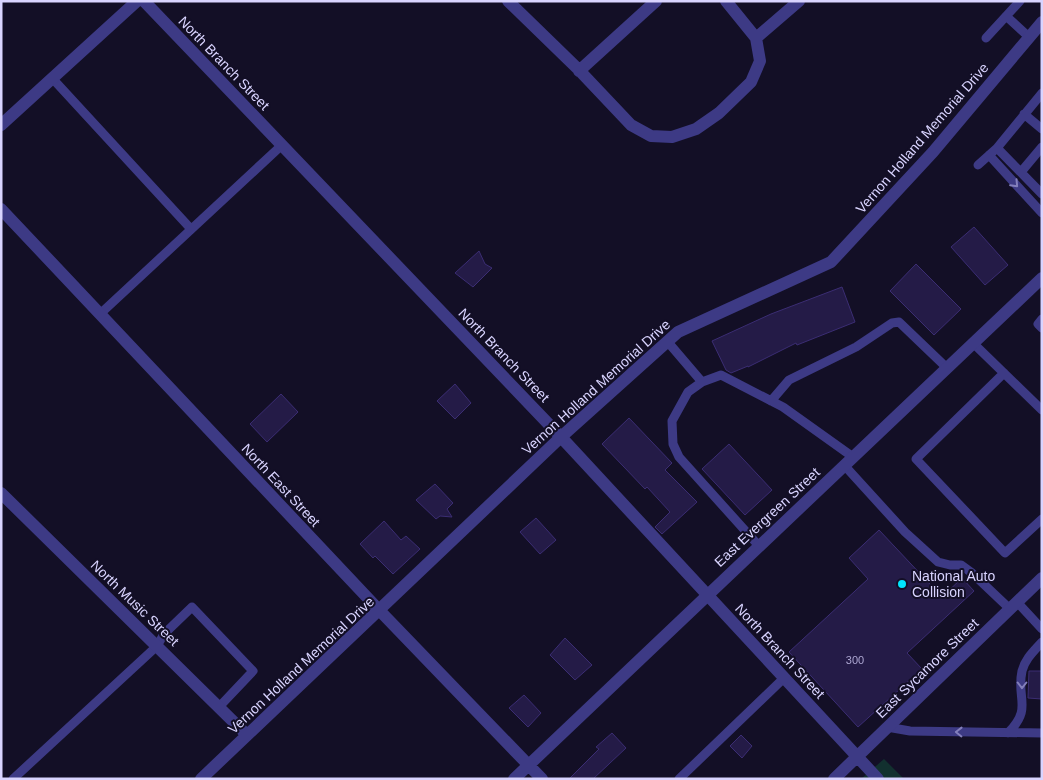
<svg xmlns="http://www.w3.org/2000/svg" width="1043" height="780" font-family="Helvetica,sans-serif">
	<rect width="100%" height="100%" fill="#130f26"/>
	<!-- green -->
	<path fill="#12302f" d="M884,759L904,779H861Z"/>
	<!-- building -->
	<path fill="#241b47" stroke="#3b2d73" d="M974,227L1008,265L985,285L951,247Z
		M479,251L485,264L492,268L473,287L455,273Z
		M916,264L961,309L934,335L890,291Z
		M842,287L855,322L797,345L796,343L748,367V366L731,373L726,370L712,341L771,314Z
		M455,384L471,403L455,419L437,401Z
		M281,394L298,412L267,442L250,424Z
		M629,418L672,463L665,470L697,502L662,534L655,527L670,512L647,487L645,489L602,444Z
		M729,444L772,490L745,515L702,469Z
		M435,484L453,503L447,509L452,517L440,516L436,519L416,500Z
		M536,518L556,540L540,554L520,532Z
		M384,521L401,540L406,536L420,549L393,574L375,556L373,558L360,544Z
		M879,530L942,597L962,578L974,591L907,653L922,669L858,727L789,652L868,579L849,558Z
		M565,638L592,665L575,680L550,655Z
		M1029,671H1042V699L1028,698Z
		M524,695L541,713L528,727L509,708Z
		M612,733L626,748L593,779H569L599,749L596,747Z
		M741,735L752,746L742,758L730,746Z"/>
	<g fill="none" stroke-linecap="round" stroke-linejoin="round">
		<!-- lane -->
		<path stroke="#3d3a85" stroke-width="9" d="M1006,16L1029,37
			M986,38L1020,1
			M52,78L191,229
			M1024,114L1042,129
			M997,148L1042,93
			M989,155L1042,213
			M978,165L997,148L1042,194
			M1021,172L1042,147
			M100,314L282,145
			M1042,319L1038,324L1042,328
			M667,341L702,382
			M973,343L1042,410
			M1004,373L916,459L1005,553L1042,519
			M771,401L789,380L856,347L892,323L899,322L947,368
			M844,465L905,532L938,562L950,565H961L972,573L1010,609
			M759,546L679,457L673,444L672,421L688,392L702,382L721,375L783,407L853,457
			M1017,602L1042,629
			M887,727L910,731L1042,733
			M1008,733C1033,708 1016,699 1022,671C1025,659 1034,651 1042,642
			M13,779L157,646L164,634L192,607L253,671L219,707
			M679,779L784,678"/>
		<!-- street -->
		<path stroke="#3d3a85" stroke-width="12" d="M144,1L561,437L878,779
			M508,1L578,69L631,125L651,136L672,137L696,129L719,113L751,82L760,61L756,38L799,1
			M726,1L756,38
			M579,71L656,1
			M1,125L137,1
			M1,209L380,611L542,779
			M1,493L247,735
			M201,779L561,437L678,332L831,262L933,152L1042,22
			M514,779L1042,278
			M834,779L1042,578"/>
	</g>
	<!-- one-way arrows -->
	<defs><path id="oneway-chevron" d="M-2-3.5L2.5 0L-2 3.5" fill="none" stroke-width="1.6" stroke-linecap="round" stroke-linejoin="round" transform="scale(1.25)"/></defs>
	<g stroke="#837fbc">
		<use href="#oneway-chevron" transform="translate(1015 184) rotate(47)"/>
		<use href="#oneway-chevron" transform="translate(1022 685) rotate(90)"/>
		<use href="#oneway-chevron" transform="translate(959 732) rotate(-179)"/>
	</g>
	<!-- markers -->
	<circle fill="#00e5ff" stroke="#130f26" stroke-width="2" cx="902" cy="584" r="5"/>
	<g text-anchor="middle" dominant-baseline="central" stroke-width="4" stroke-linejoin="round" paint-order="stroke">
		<!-- number labels -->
		<g font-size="11" fill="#aca6d1">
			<text x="855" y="660">300</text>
		</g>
		<!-- street labels -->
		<g font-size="14" fill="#d9d4ff" stroke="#130f26">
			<text transform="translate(224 63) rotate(46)">North Branch Street</text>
			<text transform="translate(922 138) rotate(-49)">Vernon Holland Memorial Drive</text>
			<text transform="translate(504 355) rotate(46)">North Branch Street</text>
			<text transform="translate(596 387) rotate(-42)">Vernon Holland Memorial Drive</text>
			<text transform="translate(281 485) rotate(47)">North East Street</text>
			<text transform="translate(767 517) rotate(-43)">East Evergreen Street</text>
			<text transform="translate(135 603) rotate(44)">North Music Street</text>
			<text transform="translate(780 651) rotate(47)">North Branch Street</text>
			<text transform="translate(301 665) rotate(-43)">Vernon Holland Memorial Drive</text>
			<text transform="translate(927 668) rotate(-44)">East Sycamore Street</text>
		</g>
		<!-- poi labels -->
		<g font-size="14" fill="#d9d4ff" stroke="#130f26" text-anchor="start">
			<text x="912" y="576">National Auto<tspan x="912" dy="16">Collision</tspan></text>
		</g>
	</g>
	<!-- border -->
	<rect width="1043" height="780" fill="none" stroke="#d9d4ff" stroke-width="5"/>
</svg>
